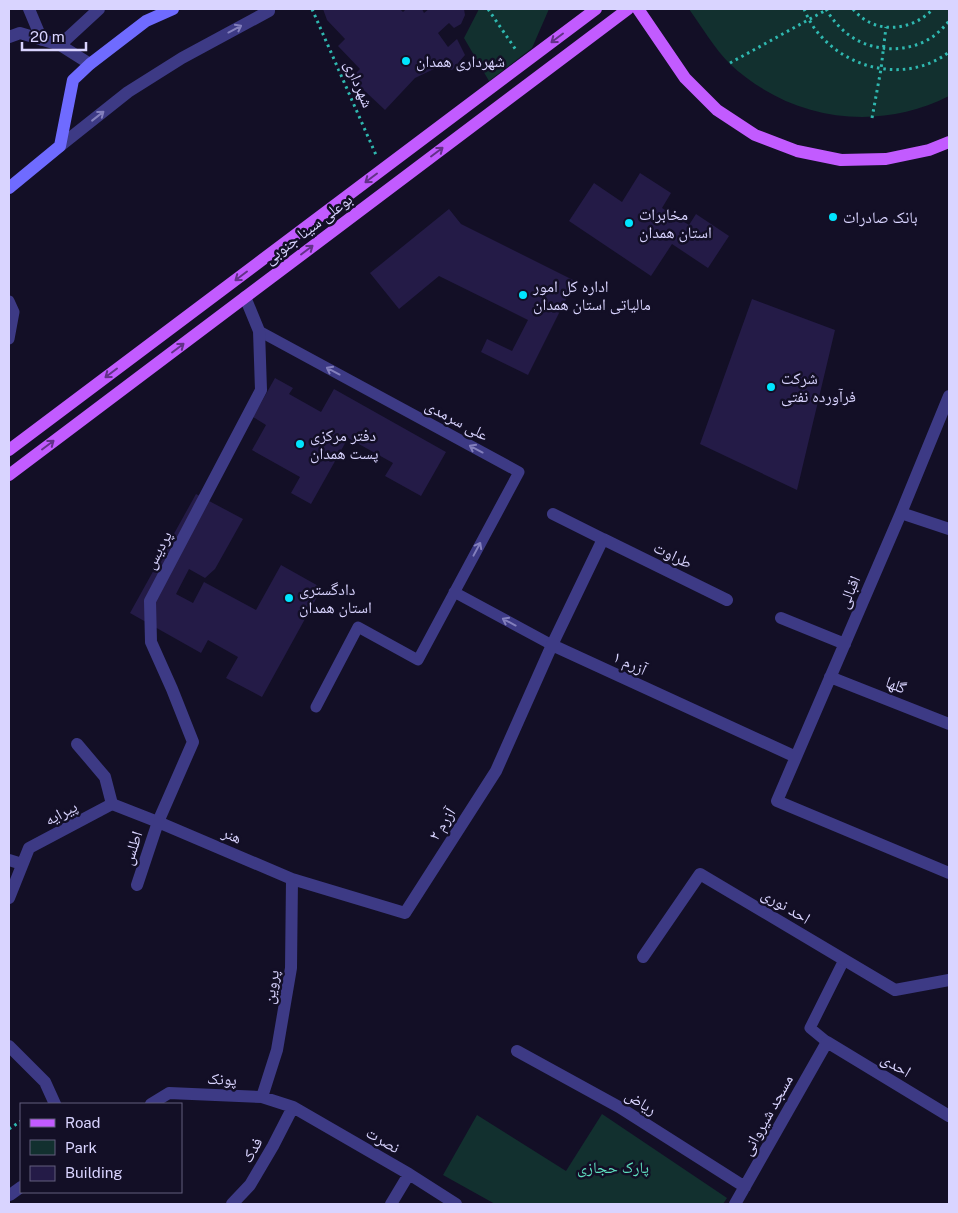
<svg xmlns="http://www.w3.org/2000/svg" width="958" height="1213" font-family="'Public Sans','Noto Naskh Arabic',sans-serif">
	<rect width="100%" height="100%" fill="#130f26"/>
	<!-- green -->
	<path fill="#12302f" d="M479,9H549L532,48L489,81L464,38Z
		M689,9H949V96C876,133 790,120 730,64C714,48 702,27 689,9Z
		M602,1114L727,1198L723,1204H495L443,1175L477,1115L566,1171Z"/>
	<!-- building -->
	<path fill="#241b47" d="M323,9H400L403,12L406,9H422L424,13L429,9H464L465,15L461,24L454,28L449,23L438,33L448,47L457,39L465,55L452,70L436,68L415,78L385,110L351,78L360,69L338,46L345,39L327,20Z
		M640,173L671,193L662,208L689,225L696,214L729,236L708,268L672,244L651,276L569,221L594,183L622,202Z
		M449,209L461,224L575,281L528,375L481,352L487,339L512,351L528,320L439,276L399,309L370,273Z
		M752,299L835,330L797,490L700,444Z
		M275,378L293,388L289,394L321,412L334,389L446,452L421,496L385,476L393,463L348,438L311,504L291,493L300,477L252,450L266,425L253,417Z
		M196,494L243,519L215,569L205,578L189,569L176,594L193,603L204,582L256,610L281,565L322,588L262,697L226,678L238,657L208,640L201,653L130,613Z"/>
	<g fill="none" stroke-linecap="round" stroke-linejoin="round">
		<!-- path -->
		<path stroke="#2fb8b0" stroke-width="3" stroke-dasharray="2.5 4" stroke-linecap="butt" d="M312,9L376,155
			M488,9L516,50
			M804,9C808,18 813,28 820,35C852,72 910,82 949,52
			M826,9C833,21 843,32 855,39C879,53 913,52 935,35C940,31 945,26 949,21
			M853,9C874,35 911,32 933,9
			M730,63L828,9
			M872,118L881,69L886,27
			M9,1129L21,1121"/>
		<!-- lane -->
		<path stroke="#3d3a85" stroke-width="11" d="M9,301L14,312L9,339
			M259,331L519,472L418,660L358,627L316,707
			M454,592L552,645
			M827,1042L810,1028L844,960"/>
		<!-- street -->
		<path stroke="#3d3a85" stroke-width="12" d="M29,9L42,40
			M9,37L20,33L60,45L90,64
			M60,45L99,9
			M60,146L128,92L182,58L269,11V9
			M949,396L901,513L777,801L949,873
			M901,513L949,529
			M603,539L727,600
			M781,618L845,644
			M552,645L796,757
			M830,677L949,724
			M77,744L105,777L112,804
			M9,860L22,864
			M137,885L158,822L193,742L172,689L151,642L150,601L261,390L259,331L245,297
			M9,898L29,848L112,804L158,822L292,879L405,913L496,771L552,645L603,539L553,514
			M643,957L700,874L895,990L949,980
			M9,1046L45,1082L55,1104
			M517,1051L619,1107L745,1187
			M262,1097L277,1050L291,968L292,879
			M151,1104L169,1093L262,1097L293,1107L409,1174L456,1204
			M10,1195L21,1187
			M232,1204L250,1185L273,1146L293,1107
			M391,1204L409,1174
			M735,1204L827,1042L949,1116"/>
		<!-- secondary -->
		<path stroke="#6f6bff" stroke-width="12" d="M9,188L60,146L73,80L90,64L146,21L173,9"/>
		<!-- primary -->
		<path stroke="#c25bff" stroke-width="12" d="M638,9L685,78L717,110L755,135L797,151L841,160L886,159L929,150L949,142
			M9,450L596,9
			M9,475L628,9"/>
	</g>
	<!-- one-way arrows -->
	<defs><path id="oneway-shaft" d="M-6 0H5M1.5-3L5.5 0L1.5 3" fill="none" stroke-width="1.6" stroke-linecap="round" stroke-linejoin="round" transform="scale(1.25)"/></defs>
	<g stroke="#837fbc">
		<use href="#oneway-shaft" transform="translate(235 29) rotate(-28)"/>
		<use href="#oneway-shaft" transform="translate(98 116) rotate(-38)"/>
		<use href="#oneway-shaft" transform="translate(333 371) rotate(-152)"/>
		<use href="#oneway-shaft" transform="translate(476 449) rotate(-152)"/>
		<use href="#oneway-shaft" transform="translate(477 549) rotate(-62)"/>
		<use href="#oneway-shaft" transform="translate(509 622) rotate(-152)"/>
	</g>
	<g stroke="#623188">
		<use href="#oneway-shaft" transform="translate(557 38) rotate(143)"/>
		<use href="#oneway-shaft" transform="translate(437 152) rotate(-37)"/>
		<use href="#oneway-shaft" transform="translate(371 178) rotate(143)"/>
		<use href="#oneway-shaft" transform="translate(307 250) rotate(-37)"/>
		<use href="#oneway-shaft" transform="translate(241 276) rotate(143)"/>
		<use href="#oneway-shaft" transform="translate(178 348) rotate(-37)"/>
		<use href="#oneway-shaft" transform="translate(111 373) rotate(143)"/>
		<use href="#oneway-shaft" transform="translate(48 445) rotate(-37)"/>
	</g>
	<!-- markers -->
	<g fill="#00e5ff" stroke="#130f26" stroke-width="2">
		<circle cx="406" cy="61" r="5"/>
		<circle cx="833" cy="217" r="5"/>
		<circle cx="629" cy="223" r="5"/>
		<circle cx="523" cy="295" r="5"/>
		<circle cx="771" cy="387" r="5"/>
		<circle cx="300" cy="444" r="5"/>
		<circle cx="289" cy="598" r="5"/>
	</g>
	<g text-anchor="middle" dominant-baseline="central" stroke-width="5" stroke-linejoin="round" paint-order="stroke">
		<!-- poi labels -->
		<g font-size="16" fill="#d9d4ff" stroke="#130f26" text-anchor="start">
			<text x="416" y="61">شهرداری همدان</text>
			<text x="639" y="214">مخابرات<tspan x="639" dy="18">استان همدان</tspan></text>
			<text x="843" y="217">بانک صادرات</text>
			<text x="533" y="286">اداره کل امور<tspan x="533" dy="18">مالیاتی استان همدان</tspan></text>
			<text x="781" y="378">شرکت<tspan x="781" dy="18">فرآورده نفتی</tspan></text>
			<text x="310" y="435">دفتر مرکزی<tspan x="310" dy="18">پست همدان</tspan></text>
			<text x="299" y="589">دادگستری<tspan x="299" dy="18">استان همدان</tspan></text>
		</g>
		<!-- street labels -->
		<g font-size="16" fill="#d9d4ff" stroke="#130f26">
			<text transform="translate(359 84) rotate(67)">شهرداری</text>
			<text transform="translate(308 229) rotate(-37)">بوعلی سینا جنوبی</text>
			<text transform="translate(457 420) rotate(28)">علی سرمدی</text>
			<text transform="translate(158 550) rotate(-62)">پردیس</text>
			<text transform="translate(673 555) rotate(26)">طراوت</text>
			<text transform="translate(849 592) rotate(-67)">اقبالی</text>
			<text transform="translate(630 663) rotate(25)">آزرم ۱</text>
			<text transform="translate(896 685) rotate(22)">گلها</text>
			<text transform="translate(61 813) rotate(-28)">پیرایه</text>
			<text transform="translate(442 824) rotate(-57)">آزرم ۲</text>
			<text transform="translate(232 835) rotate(23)">هنر</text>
			<text transform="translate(132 848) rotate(-72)">اطلس</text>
			<text transform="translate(786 906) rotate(31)">احد نوری</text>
			<text transform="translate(271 987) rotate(-81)">پروین</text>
			<text transform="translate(896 1065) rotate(31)">احدی</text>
			<text transform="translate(222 1079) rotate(3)">پونک</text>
			<text transform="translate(641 1102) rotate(32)">ریاض</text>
			<text transform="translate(767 1115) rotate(-61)">مسجد شیروانی</text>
			<text transform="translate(383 1140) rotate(30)">نصرت</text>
			<text transform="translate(252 1150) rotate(-60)">فدک</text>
		</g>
		<!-- park labels -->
		<g font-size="16" fill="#5fe0c0" stroke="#130f26">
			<text x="613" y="1167">پارک حجازی</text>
		</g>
	</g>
	<!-- border -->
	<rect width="958" height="1213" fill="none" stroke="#d9d4ff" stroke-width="20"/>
	<!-- legend -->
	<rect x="20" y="1103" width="162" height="90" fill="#130f26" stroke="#625e7d"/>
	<rect x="30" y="1119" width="25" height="8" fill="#c25bff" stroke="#625e7d"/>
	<text x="65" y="1128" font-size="15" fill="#d9d4ff">Road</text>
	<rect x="30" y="1140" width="25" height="15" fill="#12302f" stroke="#625e7d"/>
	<text x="65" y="1153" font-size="15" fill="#d9d4ff">Park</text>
	<rect x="30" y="1166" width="25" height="15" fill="#241b47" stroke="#625e7d"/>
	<text x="65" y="1178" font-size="15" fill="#d9d4ff">Building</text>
	<!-- scale -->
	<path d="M22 42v8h64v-8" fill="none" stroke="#d9d4ff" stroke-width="2.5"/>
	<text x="30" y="42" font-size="15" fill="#d9d4ff" stroke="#130f26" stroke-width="4" paint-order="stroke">20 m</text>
</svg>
